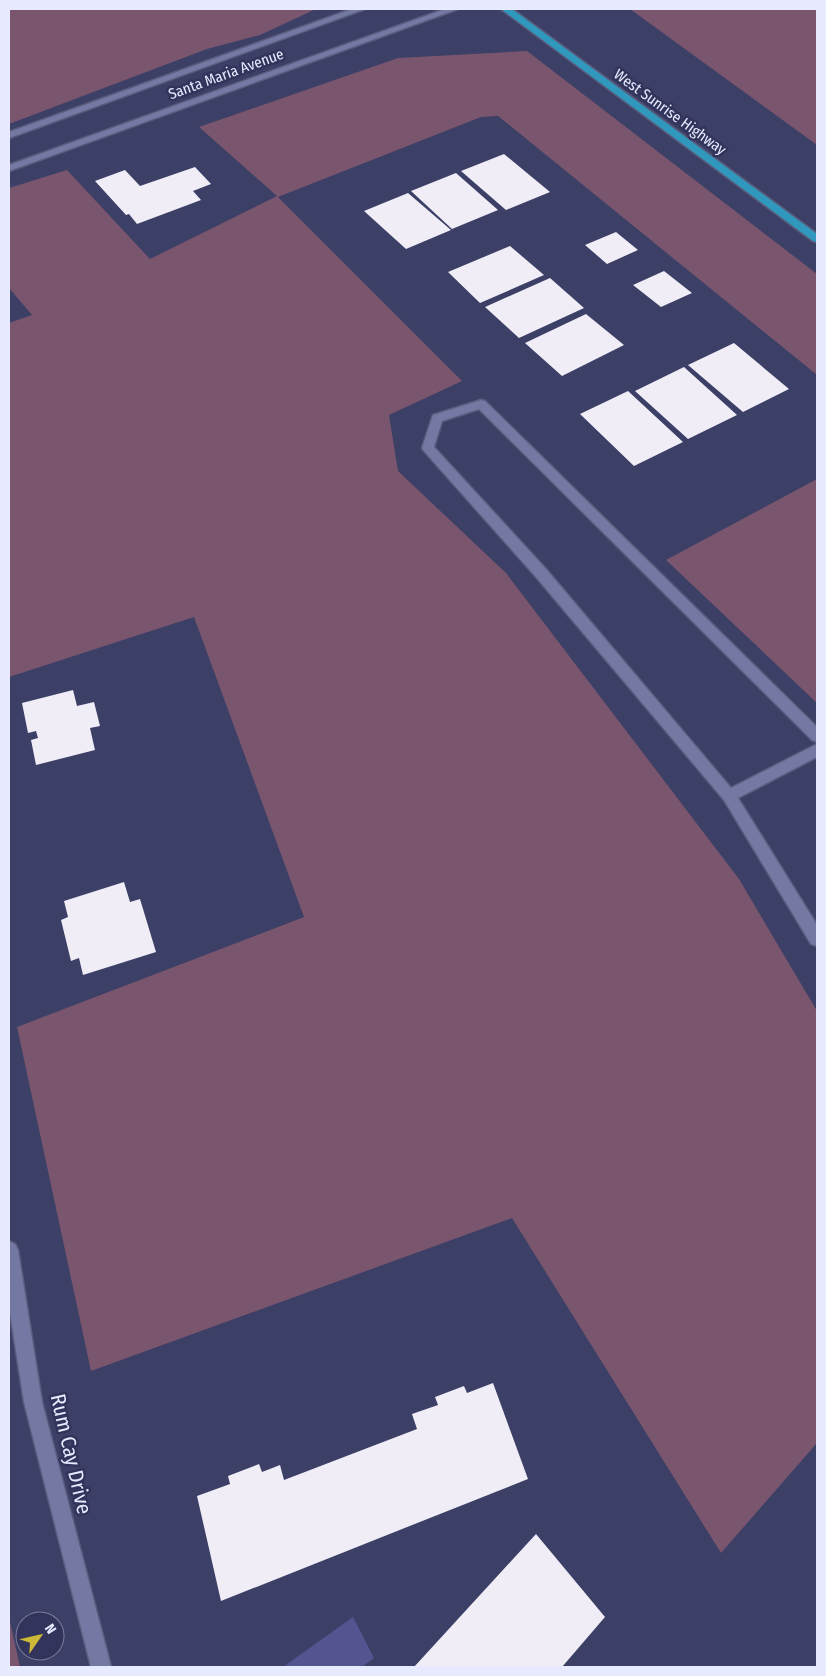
<svg xmlns="http://www.w3.org/2000/svg" width="826" height="1676" font-family="'Fira Sans Condensed',sans-serif">
	<rect width="100%" height="100%" fill="#3c3f66"/>
	<!-- green -->
	<path fill="#7a556e" d="M9,9H316L260,35L207,49L9,124Z
		M630,9H817V145Z
		M527,51L817,274V375L498,116L481,117L278,197L462,381L389,415L398,471L506,573L739,879L817,1011V1443L721,1553L512,1218L91,1371L17,1027L304,917L194,617L9,677V323L32,315L9,288V188L67,170L150,259L277,196L199,127L398,58Z
		M817,479V703L666,560Z
		M9,1617L20,1667H9Z"/>
	<!-- water -->
	<path fill="#525590" d="M353,1617L374,1658L362,1667H283Z"/>
	<!-- building -->
	<path fill="#f0edf7" d="M504,154L550,192L506,210L461,171Z
		M195,167L211,184L193,191L201,200L137,224L129,214L126,215L95,181L125,170L140,186Z
		M456,173L498,210L452,229L411,191Z
		M408,193L451,230L406,249L364,211Z
		M616,232L638,250L607,264L585,245Z
		M510,246L544,275L480,303L448,272Z
		M664,271L692,293L661,307L633,285Z
		M550,278L584,308L519,338L485,307Z
		M586,314L624,345L562,376L525,343Z
		M734,343L789,389L743,412L688,365Z
		M684,367L737,415L688,439L635,391Z
		M628,391L683,442L634,466L580,414Z
		M73,690L77,706L94,702L100,726L90,728L95,750L36,765L31,740L38,738L36,731L28,733L22,703Z
		M124,882L130,902L140,899L156,952L83,975L79,958L71,961L61,920L68,917L64,901Z
		M493,1383L528,1479L221,1601L197,1496L230,1484L228,1476L259,1464L262,1472L280,1465L284,1480L417,1429L412,1414L438,1405L435,1397L464,1386L467,1393Z
		M536,1534L605,1617L562,1667H414Z"/>
	<g fill="none" stroke-linecap="round" stroke-linejoin="round">
		<!-- minor casing -->
		<g stroke="#5a5c7d" stroke-width="3">
			<path id="minor" d="M352,9H365L9,138V132Z
				M445,9H458L9,171V165Z
				M481,400L485,401L817,727V742L812,740L479,409L442,421L434,447L546,569L731,788L817,744V757L738,798L817,925V946L811,944L724,800L536,577L424,451L422,448L433,415Z
				M9,1241L15,1244L18,1250L42,1402L111,1667H91L24,1402L9,1306Z"/>
		</g>
		<!-- major casing -->
		<g stroke="#5a5c7d" stroke-width="3">
			<path id="major" d="M501,9H512L817,234V242L813,241Z"/>
		</g>
		<!-- minor -->
		<use href="#minor" fill="#7479a4" fill-rule="evenodd"/>
		<!-- major -->
		<use href="#major" fill="#3097bd" fill-rule="evenodd"/>
	</g>
	<g text-anchor="middle" dominant-baseline="central" stroke-width="5" stroke-linejoin="round" paint-order="stroke">
		<!-- far-street labels -->
		<g font-size="15" fill="#e8ebff" stroke="#32345b">
			<text transform="translate(226 74) rotate(-20)">Santa Maria Avenue</text>
			<text transform="translate(670 112) rotate(36)">West Sunrise Highway</text>
		</g>
		<!-- near-street labels -->
		<g font-size="21" fill="#e8ebff" stroke="#32345b">
			<text transform="translate(71 1454) rotate(77)">Rum Cay Drive</text>
		</g>
	</g>
	<!-- border -->
	<rect width="826" height="1676" fill="none" stroke="#e8ebff" stroke-width="20"/>
	<!-- north arrow -->
	<g transform="translate(40 1636) rotate(56)"><circle r="24" fill="#32345b" stroke="#7b7d9d"/>
	<path d="M0-4L9 19L0 12L-9 19Z" fill="#ceb837"/>
	<text y="-8" font-size="14" font-weight="bold" text-anchor="middle" fill="#e8ebff">N</text>
	</g>
</svg>
